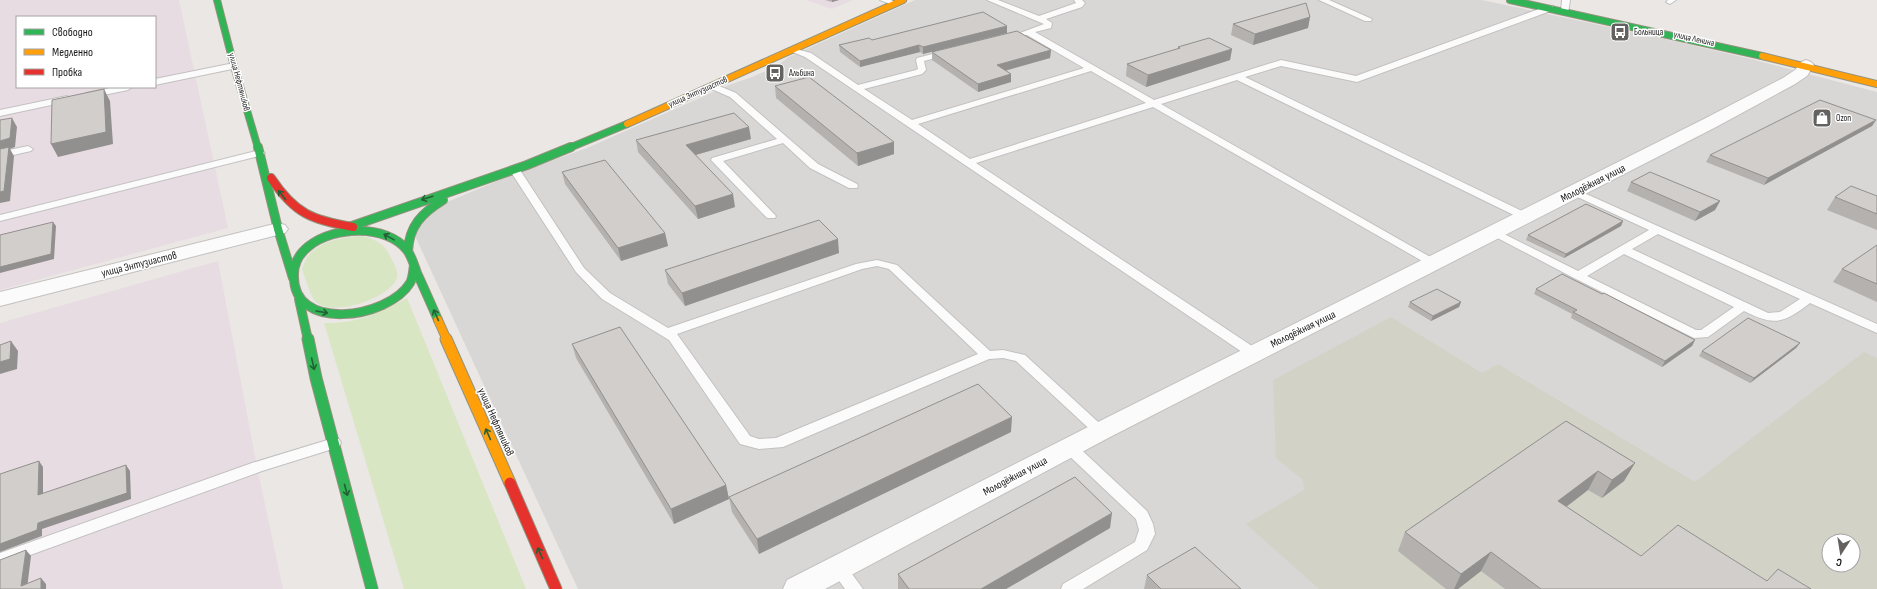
<svg xmlns="http://www.w3.org/2000/svg" width="1877" height="589" font-family="'Sofia Sans Condensed',sans-serif">
	<rect width="100%" height="100%" fill="#eae7e4"/>
	<!-- residential -->
	<path fill="#d9d7d5" fill-rule="evenodd" d="M915,0H1482L1656,37L1751,59L1877,92V589H578L416,238V227L447,202L502,179L587,148L729,85L752,77L775,67L789,57ZM1829,541H1853V565H1829Z"/>
	<!-- industrial -->
	<path fill="#e8dce3" fill-rule="evenodd" d="M0,0H179L228,228L0,290ZM17,17H155V87H17Z
		M806,0H853L832,9Z
		M218,261L257,467L283,589H0V323Z"/>
	<!-- construction -->
	<path fill="#d3d2c6" fill-rule="evenodd" d="M1391,317L1482,373L1498,364L1695,482L1864,352L1877,358V589H1319L1246,524L1304,490L1303,480L1276,458L1273,380ZM1829,541H1853V565H1829Z"/>
	<!-- grass -->
	<path fill="#d8e6c3" d="M358,236C371,237 385,243 390,256C393,262 399,272 397,278C389,299 333,317 316,302C311,298 305,277 302,269C304,264 306,258 309,255C321,241 341,238 358,236Z
		M407,298L526,589H404L324,323C357,324 378,313 407,298Z"/>
	<g fill="none" stroke-linecap="round" stroke-linejoin="round">
		<!-- lane casing -->
		<g stroke="#c2c1c0" stroke-width="2">
			<path id="lane" d="M880,0H891L899,4L895,6Z
				M987,0H998L1039,16L1076,3L1074,0H1082L1085,3L1082,7L1046,19L1052,23L1051,28L1035,32L1154,100L1281,60L1356,76L1547,6H1553V10L1357,82L1281,66L1245,77L1530,215L1531,217L1526,220L1522,219L1237,80L1161,104L1439,262L1441,264L1439,266H1431L1153,107L976,163L1258,350L1259,353L1258,356H1248L805,57L788,50L792,48L811,53L858,85L916,70L918,69L916,60L917,58L948,50H951V54L924,61L926,70L922,74L864,89L912,120L1084,68L1027,35H1024L1020,33L1044,24ZM1091,71L1146,103L970,159L918,124Z
				M1319,0H1329L1372,19L1371,21H1365Z
				M1562,0H1570L1568,13L1561,11Z
				M1668,0H1676L1670,4L1666,2Z
				M234,63L237,64V68L155,85V79Z
				M712,83L736,93L818,164L857,184L858,186L857,188H849L810,168L783,143L723,161L776,216L775,218H767L711,160L712,158L777,139L730,97L709,88V84Z
				M115,87H132L128,90L89,98L85,95L86,93Z
				M67,96L72,99L70,101L0,116V110Z
				M28,146L33,149L31,151L0,158V152Z
				M260,150L265,153L263,155L0,221V215Z
				M514,166L518,167L584,268L610,293L668,328L856,264L877,260L897,265L990,351L1003,350L1025,355L1108,431L1106,435L1101,436L1096,435L1016,361L1003,358L989,359L783,447L759,449L740,444L669,340L602,299L576,272L509,169ZM877,266L889,269L978,354L776,438L759,439L750,436L677,334L862,269Z
				M1575,189L1877,324V333L1810,303C1783,324 1774,326 1744,311L1708,337L1694,338L1574,278L1488,233L1494,230L1498,231L1578,271L1649,230L1571,194L1570,192L1571,190ZM1658,234L1800,299L1780,312L1768,313L1632,249ZM1624,254L1734,307L1701,330H1696L1587,276Z
				M334,438L339,439L341,443L339,447L262,471L0,566V553L252,463Z
				M1069,442L1074,443L1147,511L1153,524L1155,534L1147,550L1083,589H1061L1063,584L1135,542L1139,530L1136,519L1064,451L1062,447L1064,443Z
				M838,561L844,563L863,589H845L830,568L832,563Z"/>
		</g>
		<!-- street casing -->
		<g stroke="#c2c1c0" stroke-width="2">
			<path id="street" d="M1806,60L1811,62L1814,65L1807,76L1795,84L1716,127L1110,437L825,589H783L787,580L1092,425L1704,119L1783,78L1795,70L1801,62Z
				M278,223L285,225L288,229L285,233L0,306V292Z"/>
		</g>
		<!-- fast-far2 casing -->
		<g stroke="#92927d" stroke-width="8">
			<path id="fast-far2" d="M217,0L234,66L258,148
				M1510,0L1762,56
				M569,148L627,124"/>
		</g>
		<!-- fast-far1 casing -->
		<g stroke="#92927d" stroke-width="10">
			<path id="fast-far1" d="M258,147L278,229L293,278
				M349,227L527,165L571,147
				M408,251C409,226 422,213 443,200
				M414,265C413,271 413,278 410,283C388,319 291,333 294,274C294,263 300,253 309,246C334,226 386,224 407,250C412,257 414,265 417,273C424,288 431,304 438,320
				M299,299L308,340"/>
		</g>
		<!-- fast casing -->
		<g stroke="#92927d" stroke-width="13">
			<path id="fast" d="M308,339L316,378L372,589"/>
		</g>
		<!-- slow-far2 casing -->
		<g stroke="#92927d" stroke-width="8">
			<path id="slow-far2" d="M1762,56L1877,84
				M627,124L903,0"/>
		</g>
		<!-- slow-far1 casing -->
		<g stroke="#92927d" stroke-width="10">
			<path id="slow-far1" d="M438,320L447,340"/>
		</g>
		<!-- slow casing -->
		<g stroke="#92927d" stroke-width="13">
			<path id="slow" d="M446,339L510,483"/>
		</g>
		<!-- jam-far1 casing -->
		<g stroke="#92927d" stroke-width="10">
			<path id="jam-far1" d="M271,178C295,214 312,220 353,227"/>
		</g>
		<!-- jam casing -->
		<g stroke="#92927d" stroke-width="13">
			<path id="jam" d="M510,483L556,589"/>
		</g>
		<!-- lane -->
		<use href="#lane" fill="#fcfbfb" fill-rule="evenodd"/>
		<!-- street -->
		<use href="#street" fill="#fcfbfb" fill-rule="evenodd"/>
		<!-- fast-far2 -->
		<use href="#fast-far2" stroke="#30b455" stroke-width="6"/>
		<!-- fast-far1 -->
		<use href="#fast-far1" stroke="#30b455" stroke-width="8"/>
		<!-- fast -->
		<use href="#fast" stroke="#30b455" stroke-width="11"/>
		<!-- slow-far2 -->
		<use href="#slow-far2" stroke="#ff9f0a" stroke-width="6"/>
		<!-- slow-far1 -->
		<use href="#slow-far1" stroke="#ff9f0a" stroke-width="8"/>
		<!-- slow -->
		<use href="#slow" stroke="#ff9f0a" stroke-width="11"/>
		<!-- jam-far1 -->
		<use href="#jam-far1" stroke="#e5322d" stroke-width="8"/>
		<!-- jam -->
		<use href="#jam" stroke="#e5322d" stroke-width="11"/>
	</g>
	<!-- wall -->
	<path fill="#b4b1af" d="M825,0H839L832,2Z
		M1310,17L1308,28L1253,45L1231,35L1233,24Z
		M1007,26V33L923,54L920,52L860,67L840,52L839,45L872,40Z
		M1178,47L1232,49L1230,60L1146,87L1126,76L1127,64L1178,49Z
		M1051,50L1050,58L1005,71L1011,74V82L978,92L932,60V52Z
		M775,86L894,142V154L858,166L776,98Z
		M1876,120L1872,126L1764,185L1706,162L1710,155Z
		M751,139L696,155L735,207L698,219L638,152L636,140Z
		M562,172L665,233L668,246L621,261L565,184Z
		M1631,182L1720,201L1715,210L1695,221L1627,191Z
		M1877,196V230L1827,210L1835,197Z
		M1623,221L1621,226L1564,258L1526,240L1528,235Z
		M1877,245V302L1833,282L1842,269Z
		M839,253L685,306L668,284L665,270Z
		M1536,289L1602,294L1695,340L1692,346L1662,367L1571,318L1572,314L1534,294Z
		M1410,302H1461L1459,307L1431,321L1408,307Z
		M1800,343L1796,348L1750,383L1699,356L1702,351Z
		M572,344L726,485L729,499L674,524L576,358Z
		M1566,421L1635,463L1624,481L1602,498L1588,490L1566,507L1641,556L1811,589H1505L1481,571L1458,589H1446L1398,551L1405,532Z
		M1011,432L759,554L732,512L729,497Z
		M1110,528L1006,589H898V574Z
		M1147,575L1241,589H1144Z"/>
	<!-- shaded-wall -->
	<path fill="#92908e" d="M832,0H839L832,2Z
		M1310,17L1308,28L1253,45L1255,34Z
		M1007,26V33L923,54V47Z
		M919,45L920,52L860,67V61Z
		M1232,49L1230,60L1146,87L1148,75Z
		M1051,50L1050,58L996,73L997,65Z
		M1011,74V82L978,92V84Z
		M104,89L110,101L113,144L58,157L51,144Z
		M12,118L17,127L15,147L10,149L14,156L10,201L0,203V141Z
		M1876,120L1872,126L1764,185L1768,178Z
		M749,127L751,139L688,157L686,145Z
		M894,142V154L858,166L857,153Z
		M733,194L735,207L698,219L695,206Z
		M1720,201L1715,210L1695,221L1700,212Z
		M1623,221L1621,226L1564,258L1566,254Z
		M53,222L56,226L54,259L0,273V267Z
		M665,233L668,246L621,261L618,248Z
		M838,239L839,253L685,306L682,293Z
		M1461,302L1459,307L1431,321L1433,316Z
		M1695,340L1692,346L1662,367L1665,361Z
		M11,341L18,351L17,369L0,374V362Z
		M1800,343L1796,348L1750,383L1754,378Z
		M1012,417L1011,432L759,554L757,539Z
		M39,461L43,467V501L38,495Z
		M1635,463L1624,481L1602,498L1612,480Z
		M126,465L130,471L131,499L42,529V536L0,552V544L38,523Z
		M1598,471L1588,490L1549,520L1558,501Z
		M726,485L729,499L674,524L671,509Z
		M1112,513L1110,528L1006,589H981Z
		M26,550L31,556L27,589L21,586Z
		M1491,552L1481,571L1458,589H1454L1461,574Z
		M41,578L46,584V589H41Z"/>
	<!-- building -->
	<path fill="#d1cecb" stroke="#92908e" d="M1306,3L1310,17L1255,34L1233,24Z
		M983,12L1007,26L923,47L919,45L860,61L839,45L869,38L872,40Z
		M1017,31L1051,50L997,65L1011,74L978,84L932,52Z
		M1209,38L1232,49L1148,75L1127,64L1180,48L1178,47Z
		M809,77L894,142L857,153L775,86Z
		M104,89L106,132L51,144L52,100Z
		M1820,100L1876,120L1768,178L1710,155Z
		M734,113L749,127L686,145L733,194L695,206L636,140Z
		M12,118L10,138L0,141V120Z
		M9,147L4,191L0,192V149Z
		M605,160L665,233L618,248L562,172Z
		M1650,172L1720,201L1700,212L1631,182Z
		M1851,186L1877,196V214L1835,197Z
		M1586,204L1623,221L1566,254L1528,235Z
		M819,220L838,239L682,293L665,270Z
		M53,222L51,254L0,267V235Z
		M1877,245V284L1842,269Z
		M1562,274L1602,294L1604,293L1695,340L1665,361L1573,312L1577,310L1536,289Z
		M1437,289L1461,302L1433,316L1410,302Z
		M1748,318L1800,343L1754,378L1702,351Z
		M620,327L726,485L671,509L572,344Z
		M11,341L10,359L0,362V345Z
		M978,384L1012,417L757,539L729,497Z
		M1566,421L1635,463L1612,480L1598,471L1558,501L1641,556L1678,525L1767,581L1778,569L1811,589H1541L1491,552L1461,574L1405,532Z
		M39,461L38,495L126,465L127,493L38,523L37,530L0,544V474Z
		M1075,477L1112,513L981,589H909L898,574Z
		M1195,547L1241,589H1161L1147,575Z
		M26,550L21,586L41,578V589H0V560Z"/>
	<!-- one-way arrows -->
	<defs><path id="oneway-shaft" d="M-6 0H5M1.5-3L5.5 0L1.5 3" fill="none" stroke-width="1.6" stroke-linecap="round" stroke-linejoin="round"/></defs>
	<g stroke="#246035">
		<use href="#oneway-shaft" transform="translate(282 195) rotate(-128)"/>
		<use href="#oneway-shaft" transform="translate(427 198) rotate(162)"/>
		<use href="#oneway-shaft" transform="translate(389 237) rotate(-151)"/>
		<use href="#oneway-shaft" transform="translate(322 312) rotate(10)"/>
		<use href="#oneway-shaft" transform="translate(436 315) rotate(-114)"/>
		<use href="#oneway-shaft" transform="translate(313 364) rotate(77)"/>
		<use href="#oneway-shaft" transform="translate(488 434) rotate(-114)"/>
		<use href="#oneway-shaft" transform="translate(346 490) rotate(75)"/>
		<use href="#oneway-shaft" transform="translate(540 553) rotate(-114)"/>
	</g>
	<!-- icons -->
	<defs>
		<g id="bus-square" transform="scale(1)"><rect x="-9" y="-9" width="18" height="18" rx="4" fill="#636261" stroke="#fff"/><path d="M-5-6H5V4H4V6H2V4H-2V6H-4V4H-5ZM-3.5-4V0h7V-4ZM-3.5 1.2v1.5H-2V1.2ZM2 1.2v1.5H3.5V1.2Z" fill="#fff"/></g>
		<g id="shop-square" transform="scale(1)"><rect x="-9" y="-9" width="18" height="18" rx="4" fill="#636261" stroke="#fff"/><path d="M-5-2.5h2.3a2.7 3.5 0 0 1 5.4 0H5L5.5 6h-11ZM-1.5-2.5h3a1.5 2.3 0 0 0-3 0Z" fill="#fff"/></g>
	</defs>
	<g fill-rule="evenodd">
		<use href="#bus-square" x="1620" y="32"/>
		<use href="#bus-square" x="775" y="73"/>
		<use href="#shop-square" x="1822" y="118"/>
	</g>
	<g text-anchor="middle" dominant-baseline="central" stroke-width="3" stroke-linejoin="round" paint-order="stroke">
		<!-- far-poi labels -->
		<g font-size="9" fill="#1b1b1b" stroke="#fff" text-anchor="start">
			<text x="1634" y="32">Больница</text>
			<text x="789" y="73">Альбина</text>
			<text x="1836" y="118">Ozon</text>
		</g>
		<!-- far-street labels -->
		<g font-size="9" fill="#1b1b1b" stroke="#fff">
			<text transform="translate(1694 39) rotate(13)">улица Ленина</text>
			<text transform="translate(239 82) rotate(75)">улица Нефтяников</text>
			<text transform="translate(698 92) rotate(-24)">улица Энтузиастов</text>
		</g>
		<!-- street labels -->
		<g font-size="11" fill="#1b1b1b" stroke="#fff">
			<text transform="translate(1593 183) rotate(-27)">Молодёжная улица</text>
			<text transform="translate(139 264) rotate(-14)">улица Энтузиастов</text>
			<text transform="translate(1303 329) rotate(-26)">Молодёжная улица</text>
			<text transform="translate(496 422) rotate(66)">улица Нефтяников</text>
			<text transform="translate(1015 476) rotate(-28)">Молодёжная улица</text>
		</g>
	</g>
	<!-- legend -->
	<rect x="16" y="16" width="140" height="72" fill="#ffffff" stroke="#a4a4a4"/>
	<rect x="24" y="29" width="20" height="6" fill="#30b455" stroke="#a4a4a4"/>
	<text x="52" y="36" font-size="12" fill="#1b1b1b">Свободно</text>
	<rect x="24" y="49" width="20" height="6" fill="#ff9f0a" stroke="#a4a4a4"/>
	<text x="52" y="56" font-size="12" fill="#1b1b1b">Медленно</text>
	<rect x="24" y="69" width="20" height="6" fill="#e5322d" stroke="#a4a4a4"/>
	<text x="52" y="76" font-size="12" fill="#1b1b1b">Пробка</text>
	<!-- north arrow -->
	<g transform="translate(1841 553) rotate(192)"><circle r="19" fill="#ffffff" stroke="#a4a4a4"/>
	<path d="M0-3L7 15L0 10L-7 15Z" fill="#636261"/>
	<text y="-6" font-size="11" font-weight="bold" text-anchor="middle" fill="#1b1b1b">С</text>
	</g>
</svg>
